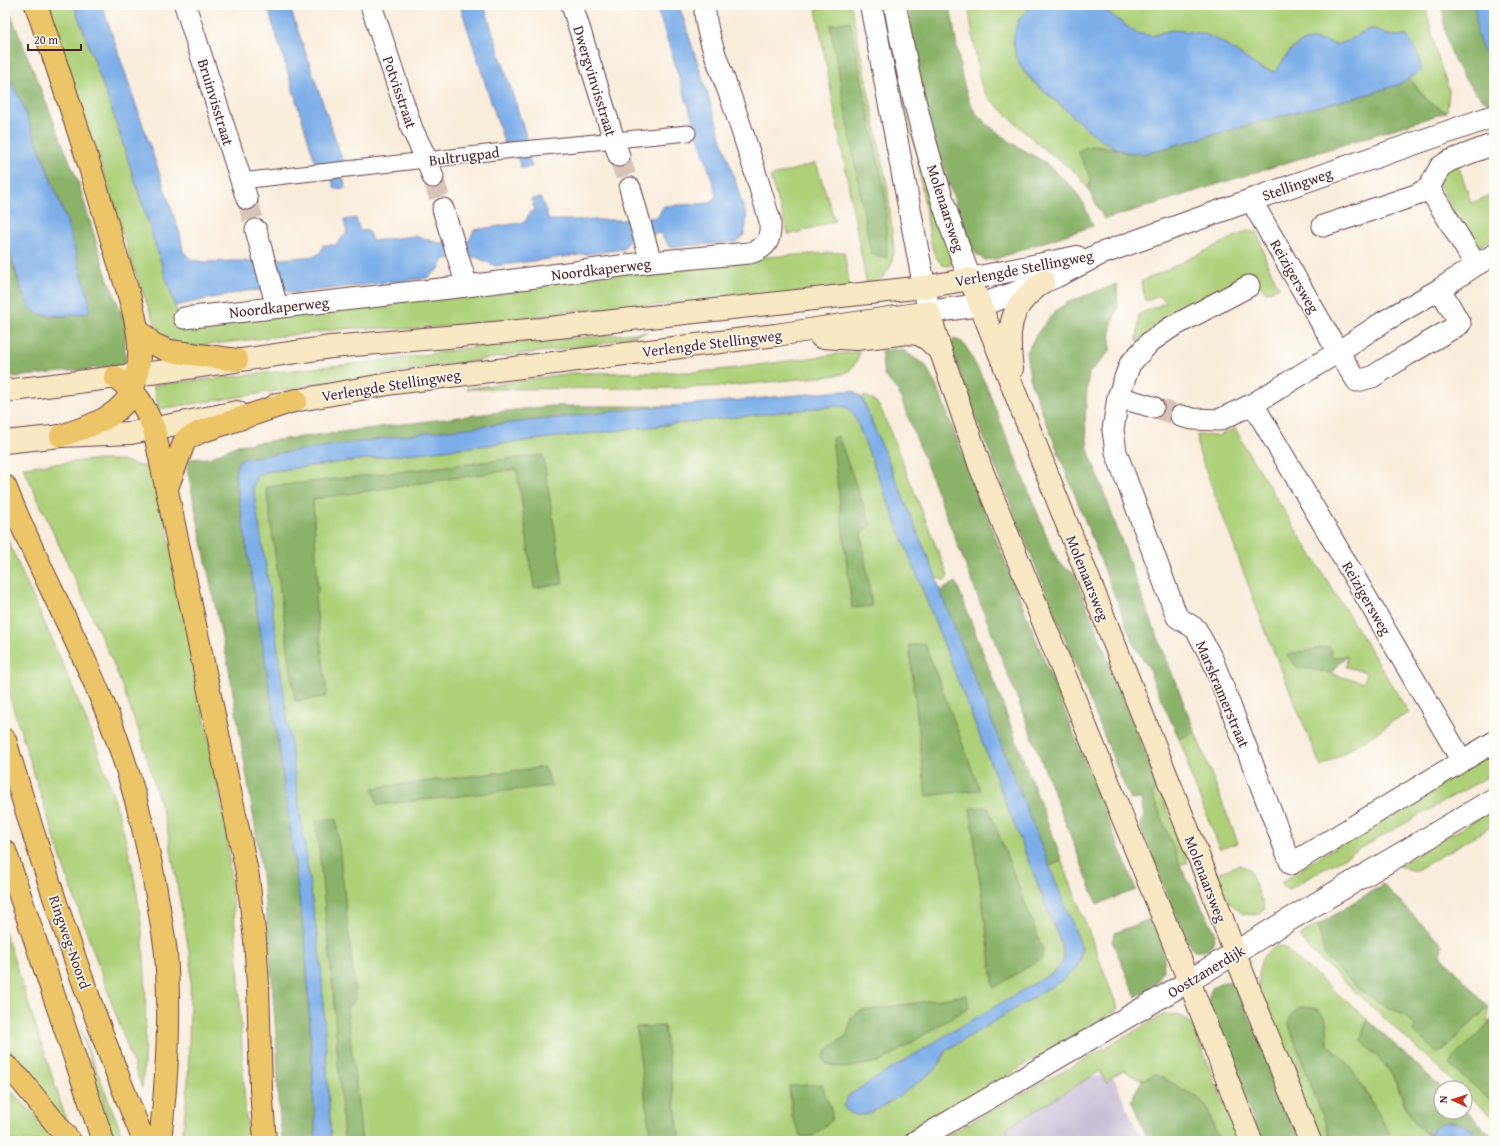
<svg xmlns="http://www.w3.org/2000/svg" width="1499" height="1146" font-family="'Gentium Book Plus',serif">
	<rect width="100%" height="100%" fill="#fdfcf7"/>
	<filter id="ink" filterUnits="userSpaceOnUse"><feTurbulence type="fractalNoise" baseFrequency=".025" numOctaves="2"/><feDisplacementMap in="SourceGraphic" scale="8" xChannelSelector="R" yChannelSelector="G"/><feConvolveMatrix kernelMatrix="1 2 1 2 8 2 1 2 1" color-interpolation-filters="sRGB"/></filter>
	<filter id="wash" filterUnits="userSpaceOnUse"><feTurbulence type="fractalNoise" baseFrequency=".012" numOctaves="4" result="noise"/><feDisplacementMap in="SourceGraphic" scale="16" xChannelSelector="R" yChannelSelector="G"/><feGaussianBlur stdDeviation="0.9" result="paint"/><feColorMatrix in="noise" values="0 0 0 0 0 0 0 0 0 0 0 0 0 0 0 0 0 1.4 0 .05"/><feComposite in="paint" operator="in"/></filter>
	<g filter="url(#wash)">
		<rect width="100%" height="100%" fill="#f9eddc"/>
		<!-- industrial -->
		<path fill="#c9bfd7" d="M1113,1076L1142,1141H982L1081,1077Z"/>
		<!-- green -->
		<path fill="#add079" stroke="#7c7852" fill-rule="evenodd" d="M42,5H74L113,113L181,325L751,258L844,252L850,288L818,294L570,311L531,318L462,325L413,329L352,328L186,347L160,337L133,267L98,157Z
			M846,5H851L888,190L894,252L891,266L884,276L874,284L867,286L816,9Z
			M968,5H1035L1019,19L1013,43L1017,60L1024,72L1036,85L1103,141L1118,149L1090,146L1092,180L1088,189L1079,175L1039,145L991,100L984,91L980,82Z
			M1098,5H1425L1437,55L1449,90L1447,112L1434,106L1426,99L1410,78L1407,36C1401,36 1394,36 1388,35C1381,33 1376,27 1368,30C1358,33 1351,41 1340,44C1334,46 1329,42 1323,41C1297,35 1287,54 1276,72L1260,68L1220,41L1162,32L1152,36L1136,33Z
			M883,13L885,14L890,39L953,255L952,264L949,266L942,265L936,257L931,243L916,150L892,71Z
			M816,163L835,221L789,235L770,177Z
			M1447,167H1459L1471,203L1489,196L1494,210V239L1472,250L1438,182Z
			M1247,231L1258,233L1267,264L1279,287L1267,292L1245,275L1137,341L1139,314L1167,302L1159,296L1146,301L1141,282Z
			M648,332L597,345L506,356L159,409L153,385L389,360L501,343L601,336Z
			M859,351C860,360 851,371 843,374C839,375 834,375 830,376L727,386L682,388L466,389L571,373L698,372L737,368Z
			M865,396L875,401L881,409L948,576L945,581L936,577L862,398Z
			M835,406L847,407L855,417L1061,944L1064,959L1056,971L843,1106C848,1113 855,1116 864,1115C879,1113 928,1069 943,1058L945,1051L1061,981L1082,948L1049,866L1062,861L1118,1009L1074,1036L896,1141H331L321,965L253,487L256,476L265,472L390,456Z
			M1235,428L1246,449L1409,713L1393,721L1376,733L1321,767L1267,635L1199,452L1197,435L1218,436ZM1288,655L1333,658L1347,656L1346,667L1366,672L1364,682L1341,677L1331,673L1297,667Z
			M90,460H121L139,466L155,467L226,827L238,959L245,1109L249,1141H182L188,1083L191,962L167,828L141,737L113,662L23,467Z
			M5,534C55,650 117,769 137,894C147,956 148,1025 142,1088L65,871L5,682Z
			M1195,732L1238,843L1220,849L1189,771L1187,759L1179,739Z
			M1494,752V773L1287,890L1281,883L1319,857Z
			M1158,786L1188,862L1180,865L1152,794Z
			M1494,809V825L1415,871L1398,866Z
			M1240,865L1249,869L1265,908L1257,915L1243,914L1230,903L1214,874Z
			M1318,925L1325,956L1382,1004L1404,1015L1415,1026L1443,1050L1488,1007L1489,1023L1494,1018V1021L1489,1023L1455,1057L1450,1065L1494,1103V1118L1465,1093V1088H1460L1312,952L1300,938L1304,932Z
			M5,932L67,1122L5,1059Z
			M1277,946L1283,947L1367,1019L1361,1040L1386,1066L1395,1079L1405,1106L1419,1127L1427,1134V1141H1379L1390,1134L1366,1092L1347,1062L1328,1045C1327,1033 1328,1017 1317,1009C1313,1007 1306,1008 1301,1007L1289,1026L1332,1141H1316L1259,991C1259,972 1256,955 1277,946Z
			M1165,1014L1181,1016L1193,1026L1215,1082L1241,1141H1219L1207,1108L1198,1098L1156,1074C1139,1082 1140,1081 1124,1070L1113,1076L1106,1083L1100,1071L1007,1128L1008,1134L999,1141H936L1071,1067Z
			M80,1028L123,1137L125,1141H114Z
			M5,1085L54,1134L57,1141H5Z"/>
		<!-- forest -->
		<path fill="#8ab269" stroke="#6a684a" d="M5,5H7L78,182L106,274L125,321V365L5,378V235C10,254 21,306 39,314C51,319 76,315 88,313L89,299L66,218L22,104L5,67Z
			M910,5H950L962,78L969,101L976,113L988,125L1015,145L1046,163L1075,190L1085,207L1093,226L1038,244L996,259L985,260L977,255L971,247L935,144L909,33Z
			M1443,5H1475L1477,33L1492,54L1494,55V103L1489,104C1458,81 1443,44 1443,5Z
			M850,21L886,199L887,258L871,254L830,25Z
			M1410,78C1422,95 1427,103 1447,112L1139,209L1104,219L1088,189L1091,180L1078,151L1090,146L1118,149L1127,153L1145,154L1288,114L1365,95L1398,85Z
			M1117,284L1118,307L1111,327L1110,351L1089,373L1087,387L1085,421L1088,449L1142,597L1195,732L1179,739L1152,678L1151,671L1135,647L1041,409L1031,383L1026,353L1036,335L1054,312L1068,302Z
			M954,339L962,342L968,350L985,383L1053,552C1059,562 1063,568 1074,573L1158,786L1152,794L1180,865L1215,932C1214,946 1209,953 1194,951L1182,932L1140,828L1144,816L1141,799L1130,800L971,406L952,349L951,344Z
			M894,349L903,350L926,366L939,392L971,476L1136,890L1097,904L898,391L884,375L881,351Z
			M552,406H685C538,417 392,438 246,458L238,461L235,474L278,740L306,950L316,1141H282L278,1098L277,1050L271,968L264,892L255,826L229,669L213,596L187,468L190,459L209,458L238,445L523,409Z
			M838,436L871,525L861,534L872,606L852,608L832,438Z
			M543,455L563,583L534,588L517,469L313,499L318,591L315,598L327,692L325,697L295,701L266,487Z
			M956,582L1062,861L1049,866L940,591Z
			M925,644L980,790L926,796L909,645Z
			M1329,646L1333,657L1347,656L1331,673L1297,667L1287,655Z
			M544,767L552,786L378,805L373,788Z
			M988,807L1043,950L1042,958L994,988L970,808Z
			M336,818L356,999L347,1008L362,1141H344L332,979L316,821Z
			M1383,884L1442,945L1441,955L1488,1007L1443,1050L1437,1052L1413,1032L1415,1026L1404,1015L1382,1004L1361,991L1325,956L1318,925Z
			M1152,918C1159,936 1173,964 1156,982C1151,988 1143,993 1136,997L1112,941L1115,933Z
			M1223,982H1231L1237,986L1300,1141H1261L1208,1004C1210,992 1210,986 1223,982Z
			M967,995L969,1007L882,1061L845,1068L826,1064L823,1058L827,1050L847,1035L851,1017L862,1011Z
			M1301,1007C1329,1008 1327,1021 1328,1045L1347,1062L1366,1092L1390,1134L1379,1141H1332L1289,1026C1289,1015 1292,1013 1301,1007Z
			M1367,1019L1442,1088L1441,1112H1465V1110L1494,1137V1141H1481L1478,1136L1434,1129L1431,1136C1409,1127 1404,1095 1394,1077C1385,1063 1372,1052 1361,1040Z
			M1494,1021V1103L1450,1065L1455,1057L1489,1023Z
			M664,1026L680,1141H651L636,1027Z
			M1156,1074L1198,1098L1207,1108L1219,1141H1149L1131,1100L1142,1080Z
			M822,1084L832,1113L831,1121L813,1136L802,1137L792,1117L789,1086Z"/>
		<!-- water -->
		<path fill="#7daee8" stroke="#64668a" d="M74,5H102L180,234L183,251L192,260L205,262L233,261H261L315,256L321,252L323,245H336L347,232L344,220L356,218L360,231L368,230L372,241L414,236L439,243L469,241L474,230L525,222L530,212L535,210L531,199L541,198L549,220H630L657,217L664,206L710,203L716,196L714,186L656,5H679L747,218L744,235L736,242L670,247L660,233L630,237L624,249L495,266L476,257L444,259L439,269L427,278L294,293L277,289L245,291L175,306L113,113Z
			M267,5H289L344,164L339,165L346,188L335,189L327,166L317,168Z
			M460,5H484L528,142L525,143L532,167L521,168L514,146L506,148Z
			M1035,5H1098L1136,33L1152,36L1172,30L1202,33L1220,41L1260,68L1275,72C1288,55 1296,35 1323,41C1329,42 1334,46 1340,44C1351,41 1358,33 1368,30C1376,27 1381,33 1388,35C1394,36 1401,36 1407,36L1419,57L1421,71L1398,85L1365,95L1288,114L1144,154C1135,153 1127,153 1118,149C1096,139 1079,122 1062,106C1050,95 1036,86 1026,73C1008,52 1009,19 1035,5Z
			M1475,5H1494V55L1483,50L1477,33Z
			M5,67L22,104L66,219L89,299V313L63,316L39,314L30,308L22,292L5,235Z
			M842,391H853L862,398L936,577L940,591L1082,948C1080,968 1076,969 1061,981L945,1051C943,1057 941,1063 937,1067C928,1077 875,1114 864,1115C855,1116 848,1113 843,1106L849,1095L946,1035L1056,971L1064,959L1061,944L855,417L847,407L835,406L390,456L265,472L256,476L253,487L270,592L321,965L331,1141H316L306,950L278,740L235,474L238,461L246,458L423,433L617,411Z
			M1445,1122C1461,1122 1474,1127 1481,1141H1427V1134L1431,1136C1434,1128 1437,1125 1445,1122Z"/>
	</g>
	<g filter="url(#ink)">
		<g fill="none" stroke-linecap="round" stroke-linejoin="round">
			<!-- minor-tunnel -->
			<path stroke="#d6c4b9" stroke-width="21" stroke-dasharray="21 10" stroke-linecap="butt" d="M619,156L630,188
				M433,177L443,209
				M247,199L256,230
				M1153,407L1181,416"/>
			<!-- pedestrian casing -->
			<g stroke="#643e46" stroke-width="17">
				<path id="pedestrian" d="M241,181L513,150L688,133"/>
			</g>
			<!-- minor casing -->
			<g stroke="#643e46" stroke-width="23">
				<path id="minor" d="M185,5L247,199
					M371,5L412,129L427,160L433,177
					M572,5L619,156
					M630,188L651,262
					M1429,188L1476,265
					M1251,200L1338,352L1357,381L1372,377L1407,355L1460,324L1440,289
					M443,209L467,286
					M1323,226L1416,195L1429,188L1440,167L1449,161L1494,144
					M256,230L277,307
					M1249,286L1170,328L1150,342L1130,364L1118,397L1113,430L1116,452L1177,617L1196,629L1213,661L1291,864L1462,761
					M184,318L467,286L651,262L749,253C768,248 771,239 770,221C758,181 746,141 732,101C724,77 703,30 705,5
					M1118,397L1153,407
					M1253,404L1462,761L1494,742
					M1181,416L1193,419L1219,420L1253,404L1338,352L1383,322L1440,289L1476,265L1494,255
					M916,1141L1189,981"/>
			</g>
			<!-- tertiary casing -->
			<g stroke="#643e46" stroke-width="24">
				<path id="tertiary" d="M871,5L929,312L980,305L1013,294L1057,276L1100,254L1251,200L1494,116
					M895,5C911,99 936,190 970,279L1077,257
					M1189,981L1277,927L1494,799"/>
			</g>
			<!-- secondary casing -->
			<g stroke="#643e46" stroke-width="24">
				<path id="secondary" d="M821,337L857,339L908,333L918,334L927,339L941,352
					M1012,369C1009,345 1006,317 1025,298C1031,292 1037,287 1044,281
					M5,391L166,371L331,347L540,329L924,287L970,279L1211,888L1235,954L1310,1141
					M277,404L394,383L776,335L929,312L941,352L980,466L1189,981L1251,1141
					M5,442L61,436L131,433L237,412"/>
			</g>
			<!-- motorway casing -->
			<g stroke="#643e46" stroke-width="24">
				<path id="motorway" d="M36,5C63,84 90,163 113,244C122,275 136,310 139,343C140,363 138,381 128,398C114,420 83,428 61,436
					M137,329L153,344L169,351L237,360
					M115,377C138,393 143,403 154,429L248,877L255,940L258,985L261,1089L265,1141
					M5,486C38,569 83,647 114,731C135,788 149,848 159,908C161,923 165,940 166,955C171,1017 167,1080 160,1141
					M167,488L185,440L200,432L296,400
					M5,740C45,876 90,1010 144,1141
					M5,851L103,1141
					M5,1065L19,1078L70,1141"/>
			</g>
			<!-- pedestrian -->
			<use href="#pedestrian" stroke="#fff" stroke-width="15"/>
			<!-- minor -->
			<use href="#minor" stroke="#fff" stroke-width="21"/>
			<!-- tertiary -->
			<use href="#tertiary" stroke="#fff" stroke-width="22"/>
			<!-- secondary -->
			<use href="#secondary" stroke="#f8e8c3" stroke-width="22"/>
			<!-- motorway -->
			<use href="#motorway" stroke="#edc569" stroke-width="22"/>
		</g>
	</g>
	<g text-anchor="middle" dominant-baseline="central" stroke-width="3" stroke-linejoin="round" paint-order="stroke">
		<!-- street labels -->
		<g font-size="15" fill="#4a1f2b" stroke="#fdfcf7">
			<text transform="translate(595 81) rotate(73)">Dwergvinvisstraat</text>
			<text transform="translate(400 92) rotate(71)">Potvisstraat</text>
			<text transform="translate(216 102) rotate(73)">Bruinvisstraat</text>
			<text transform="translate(464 156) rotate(-7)">Bultrugpad</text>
			<text transform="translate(1297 184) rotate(-19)">Stellingweg</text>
			<text transform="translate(946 208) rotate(72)">Molenaarsweg</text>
			<text transform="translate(1024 268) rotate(-11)">Verlengde Stellingweg</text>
			<text transform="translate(601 269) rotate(-7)">Noordkaperweg</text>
			<text transform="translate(1295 276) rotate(60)">Reizigersweg</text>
			<text transform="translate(279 307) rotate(-6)">Noordkaperweg</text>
			<text transform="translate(712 343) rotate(-7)">Verlengde Stellingweg</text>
			<text transform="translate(391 385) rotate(-9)">Verlengde Stellingweg</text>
			<text transform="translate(1088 578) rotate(68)">Molenaarsweg</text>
			<text transform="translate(1367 598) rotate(60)">Reizigersweg</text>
			<text transform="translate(1223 694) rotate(67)">Marskramerstraat</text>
			<text transform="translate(1206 879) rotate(69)">Molenaarsweg</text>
			<text transform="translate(70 942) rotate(71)">Ringweg-Noord</text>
			<text transform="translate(1206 971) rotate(-31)">Oostzanerdijk</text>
		</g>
	</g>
	<!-- margin -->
	<rect width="1499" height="1146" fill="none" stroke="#fdfcf7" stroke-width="20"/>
	<!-- north arrow -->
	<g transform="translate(1453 1100) rotate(273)"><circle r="19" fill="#fdfcf7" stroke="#b5a4a5"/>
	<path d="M0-3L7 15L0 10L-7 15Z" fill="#c8321e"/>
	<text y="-6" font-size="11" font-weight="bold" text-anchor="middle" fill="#4a1f2b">N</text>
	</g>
	<!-- scale -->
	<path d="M28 44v6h53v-6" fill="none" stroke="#4a1f2b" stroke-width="2"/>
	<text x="34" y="44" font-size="12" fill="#4a1f2b" stroke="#fdfcf7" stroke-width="3" paint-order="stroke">20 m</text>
</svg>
